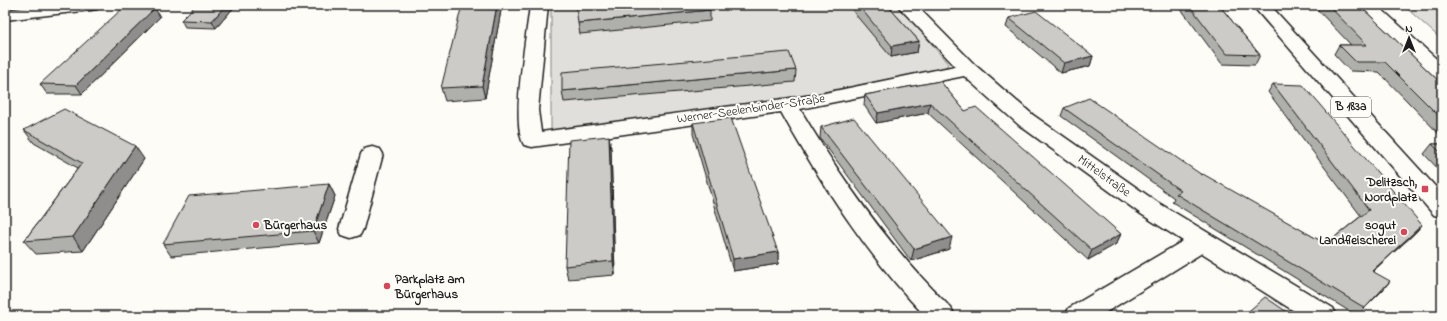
<svg xmlns="http://www.w3.org/2000/svg" width="1447" height="321" font-family="'Indie Flower',sans-serif">
	<rect width="100%" height="100%" fill="#fdfcf7"/>
	<filter id="ink" filterUnits="userSpaceOnUse"><feTurbulence type="fractalNoise" baseFrequency=".025" numOctaves="2"/><feDisplacementMap in="SourceGraphic" scale="8" xChannelSelector="R" yChannelSelector="G"/><feConvolveMatrix kernelMatrix="1 2 1 2 8 2 1 2 1" color-interpolation-filters="sRGB"/></filter>
	<g filter="url(#ink)">
		<!-- green -->
		<path fill="#e0dfdb" stroke="#7e7e7c" d="M551,5H900L948,64L947,66L942,69L813,94L683,115L551,130Z
			M1403,5H1442V40Z"/>
		<g fill="none" stroke-linecap="round" stroke-linejoin="round">
			<!-- minor casing -->
			<g stroke="#1c1c1c" stroke-width="3">
				<path id="minor" d="M46,5H100L97,9L91,10L5,20V10Z
					M530,5H548L538,110L541,132L820,94L955,66L897,5H916L975,65L1033,115L1157,202L1333,308L1337,316H1302L1202,253L1100,316H1065L1069,308L1183,241L1141,214L1019,125L964,76L800,109C843,182 891,249 951,308L955,316H925C867,255 822,185 781,112L532,147L524,145C510,123 527,34 530,5Z
					M1358,5H1377L1442,64V80L1435,78Z
					M372,147L380,149L383,154L363,229L360,235L351,238L342,235L339,229L361,154L364,149Z"/>
			</g>
			<!-- major casing -->
			<g stroke="#1c1c1c" stroke-width="3">
				<path id="major" d="M1252,5H1270L1442,194V217L1434,215Z"/>
			</g>
			<!-- minor -->
			<use href="#minor" fill="#fdfcf7" fill-rule="evenodd"/>
			<!-- major -->
			<use href="#major" fill="#fdfcf7" fill-rule="evenodd"/>
		</g>
		<!-- wall -->
		<path fill="#afafac" stroke="#1c1c1c" d="M196,5H236L216,28L185,27L181,20Z
			M300,5H383L302,10Z
			M502,5L485,98L445,101L441,88Z
			M849,5H887L919,41L917,52L891,57L855,14Z
			M1178,5H1219L1260,55L1255,65L1222,64Z
			M1313,5H1359L1442,84V137L1379,72L1350,71L1334,54L1339,45H1351Z
			M710,10V21L580,34L578,23Z
			M160,17L82,94H47L40,84Z
			M1009,18L1093,56L1090,66L1061,73L1006,27Z
			M796,70L795,82L564,102L562,91Z
			M940,81L965,111L1121,234L1116,244L1088,260L928,113L876,123L864,105L865,95Z
			M1273,84L1422,225L1414,234L1373,271L1383,290L1357,316L1172,202L1174,198L1061,116L1064,108L1202,175L1326,244L1361,216L1268,92Z
			M693,123L778,252V264L733,271L693,134Z
			M821,127L949,249L911,261L820,138Z
			M24,130L144,159L83,251L36,254L24,241L78,168L34,143Z
			M609,136L611,149L615,275L568,279L565,266Z
			M1432,144H1442V173L1424,154Z
			M329,184L335,196L319,243L171,256L163,244Z"/>
		<!-- shaded-wall -->
		<path fill="#8f8e8c" stroke="#1c1c1c" d="M5,5H21L20,6L5,8Z
			M226,5H236L216,28L212,21Z
			M497,5H502L485,98L482,86Z
			M155,8L160,17L82,94L76,85Z
			M919,41L917,52L891,57L892,46Z
			M1093,56L1090,66L1061,73L1064,63Z
			M930,103L928,113L876,123L878,113Z
			M609,136L611,149L615,275L613,261Z
			M135,146L144,159L83,251L73,237Z
			M329,184L335,196L319,243L313,231Z
			M1422,225L1414,234L1364,279L1372,271Z
			M1121,234L1116,244L1088,260L1092,250Z
			M952,237L949,249L911,261L914,249Z
			M778,252V264L733,271V259Z
			M1390,281L1383,290L1357,316L1365,308Z"/>
		<!-- building -->
		<path fill="#cccbc8" stroke="#1c1c1c" d="M196,5H226L212,21L181,20Z
			M462,5H497L482,86L441,88Z
			M596,5H709L710,10L578,23L576,7Z
			M858,5H887L919,41L892,46Z
			M1189,5H1219L1260,55L1227,54Z
			M1328,5H1359L1442,84V119L1385,62H1356L1339,45H1367Z
			M123,8H155L76,85L40,84Z
			M1036,11L1093,56L1064,63L1009,18Z
			M789,52L796,70L562,91V72Z
			M940,81L965,111L976,107L1121,234L1092,250L930,103L878,113L865,95Z
			M1273,84L1303,85L1422,225L1372,271L1390,281L1365,308L1176,194L1181,191L1064,108L1089,98L1202,175L1203,174L1326,244L1369,210Z
			M64,109L135,146L73,237L24,241L82,163L24,130Z
			M731,118L778,252L733,259L693,123Z
			M854,118L952,237L914,249L821,127Z
			M609,136L613,261L565,266L569,140Z
			M1432,144H1442V154Z
			M329,184L313,231L163,244L189,196Z
			M1265,297L1293,316H1243Z"/>
	</g>
	<!-- markers -->
	<g fill="#d1495b" stroke="#fdfcf7" stroke-width="1.5">
		<rect x="1421" y="185" width="8" height="8" rx="2"/>
		<circle cx="256" cy="225" r="4"/>
		<circle cx="1404" cy="232" r="4"/>
		<circle cx="387" cy="286" r="4"/>
	</g>
	<g text-anchor="middle" dominant-baseline="central" stroke-width="4" stroke-linejoin="round" paint-order="stroke">
		<!-- shield labels -->
		<rect fill="#fdfcf7" stroke="#605f5e" stroke-width="1" x="1331" y="97" width="40" height="20" rx="3"/>
		<g font-size="12" font-weight="bold" fill="#1c1c1c">
			<text x="1351" y="107">B 183a</text>
		</g>
		<!-- street labels -->
		<g font-size="13" fill="#1c1c1c" stroke="#fdfcf7">
			<text transform="translate(751 109) rotate(-8)">Werner-Seelenbinder-Straße</text>
			<text transform="translate(1104 176) rotate(36)">Mittelstraße</text>
		</g>
		<!-- poi labels -->
		<g font-size="13" font-weight="bold" fill="#1c1c1c" stroke="#fdfcf7" text-anchor="end">
			<text x="1417" y="182">Delitzsch,<tspan x="1417" dy="15">Nordplatz</tspan></text>
			<text x="264" y="225" text-anchor="start">Bürgerhaus</text>
			<text x="1396" y="225">sogut<tspan x="1396" dy="15">Landfleischerei</tspan></text>
			<text x="395" y="279" text-anchor="start">Parkplatz am<tspan x="395" dy="15">Bürgerhaus</tspan></text>
		</g>
	</g>
	<!-- margin -->
	<rect width="1447" height="321" fill="none" stroke="#fdfcf7" stroke-width="20"/>
	<rect x="10" y="10" width="1427" height="301" fill="none" stroke="#1c1c1c" stroke-width="1.5" filter="url(#ink)"/>
	<!-- north arrow -->
	<g transform="translate(1409 38)" stroke="#fdfcf7" stroke-width="3" paint-order="stroke">
	<path d="M0-3L7 15L0 10L-7 15Z" fill="#1c1c1c"/>
	<text y="-6" font-size="11" font-weight="bold" text-anchor="middle" fill="#1c1c1c">N</text>
	</g>
</svg>
